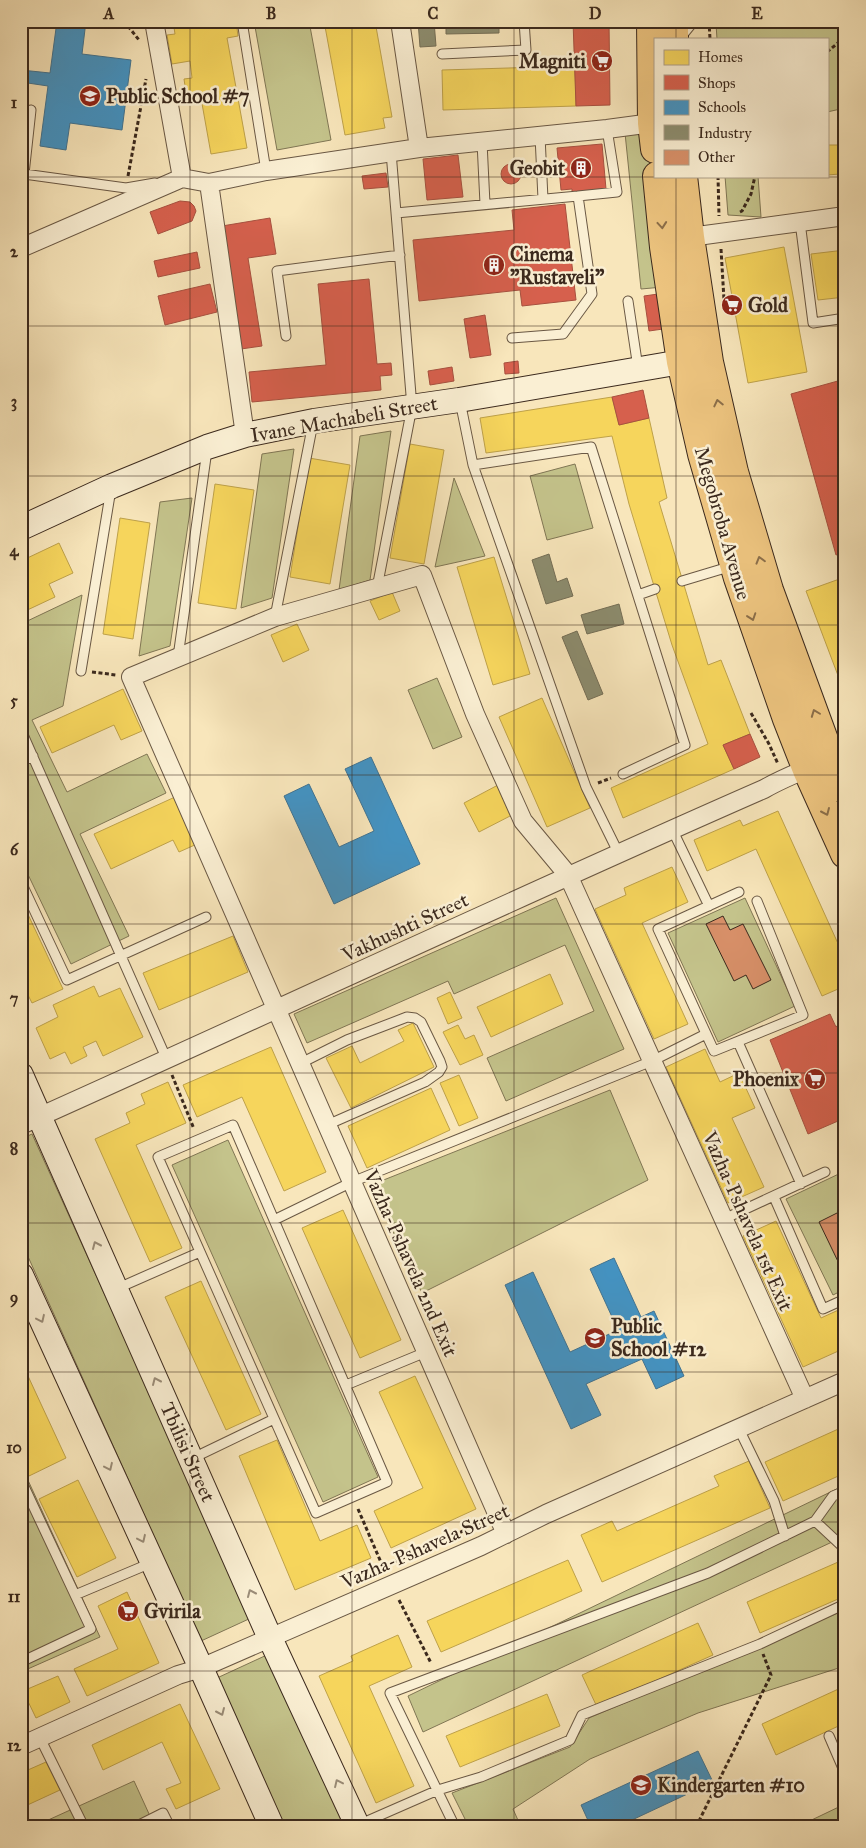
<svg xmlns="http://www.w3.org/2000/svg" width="866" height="1848" font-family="'IM FELL Great Primer',serif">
	<rect width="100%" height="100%" fill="#f8e6bb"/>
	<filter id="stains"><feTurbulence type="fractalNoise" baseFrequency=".004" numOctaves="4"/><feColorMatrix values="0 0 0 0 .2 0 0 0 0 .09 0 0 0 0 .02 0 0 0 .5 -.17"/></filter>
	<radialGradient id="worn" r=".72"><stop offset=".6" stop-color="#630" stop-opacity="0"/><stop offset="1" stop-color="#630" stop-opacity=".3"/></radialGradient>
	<!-- green -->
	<path fill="#c4c38b" stroke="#807654" d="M254,21H309L331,140L277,150Z
		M845,21V108L827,112V39H717L716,24Z
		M647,131L663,287L641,289L625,133Z
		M725,176H758L761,217L728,215Z
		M391,431L370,580L339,590L360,436Z
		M294,449L272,598L241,608L262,454Z
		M575,464L593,528L547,540L530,476Z
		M454,478L485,556L435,567Z
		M192,498L170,646L139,656L160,502Z
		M82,595L63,706L32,720L67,792L147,754L166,793L80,834L129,936L71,964L21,860V624Z
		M437,678L462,737L433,749L408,690Z
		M556,898L624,1049L506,1101L487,1058L594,1011L565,945L454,994L448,981L307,1043L294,1014Z
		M745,898L795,1006L718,1042L668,933Z
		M610,1090L648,1180L422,1293L371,1185Z
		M32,1134L251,1618L201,1641L21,1241V1139Z
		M228,1140L378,1477L323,1502L172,1165Z
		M845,1171V1289L833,1295L786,1199Z
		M21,1465L100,1637L21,1672Z
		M845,1485V1536L423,1732L408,1696Z
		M845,1610V1666L698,1713L590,1759L513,1809L521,1827H469L452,1793L570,1747L589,1718Z
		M269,1654L347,1827H284L217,1678Z
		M134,1781L155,1827L35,1826Z
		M845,1804V1827H797Z"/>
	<!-- homes -->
	<path fill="#f6d55c" stroke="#bea149" d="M173,21H224V23L236,21L238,36L227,38L247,148L211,154L201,98L187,100L184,79L192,78L190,61L172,64L167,35L175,34Z
		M324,21H375L392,117L383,118L385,128L345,135Z
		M575,66L576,106L443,110L442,70Z
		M827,145H838L840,174L827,175Z
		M784,247L807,372L748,383L725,258Z
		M845,250V297L818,300L811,254Z
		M612,397L619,425L649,418L667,498L659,502L708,665L721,660L750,734L723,745L734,769L623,818L611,788L708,744L672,645L629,504L612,436L486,453L480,418Z
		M410,444L444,450L424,564L390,558Z
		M309,458L350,465L330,584L290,577Z
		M215,484L254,490L236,609L198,603Z
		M120,518L150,523L133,639L103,634Z
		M59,543L73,573L49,584L55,597L21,613V561Z
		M494,557L530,674L493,685L457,567Z
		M845,577V694L806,591Z
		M392,592L400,611L379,620L370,601Z
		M297,624L309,650L283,662L271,635Z
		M123,689L142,731L121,740L114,725L52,753L40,727Z
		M542,698L590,808L547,827L499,717Z
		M498,785L514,814L479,832L464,803Z
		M175,797L197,844L179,852L173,840L111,869L94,834Z
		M778,811L845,959V986L822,996L756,849L707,871L694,840L740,820L743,826Z
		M672,867L688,902L642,923L688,1024L654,1039L595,909L626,895L624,888Z
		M25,908L63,989L32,1003L21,981V909Z
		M233,936L248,972L159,1010L143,973Z
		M550,974L563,1004L491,1037L477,1007Z
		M94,986L99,997L120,988L143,1037L103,1056L96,1041L83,1047L87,1056L71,1064L65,1052L50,1059L36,1028L58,1017L53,1005Z
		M450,992L462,1018L448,1024L437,998Z
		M413,1023L434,1067L351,1108L326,1058L352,1046L360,1063L404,1041L398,1030Z
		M458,1025L465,1039L474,1035L483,1055L460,1065L443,1032Z
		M271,1047L326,1172L284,1191L242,1097L197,1117L183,1085Z
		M705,1049L720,1082L739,1073L755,1108L732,1118L764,1187L728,1203L666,1067Z
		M459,1075L478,1118L459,1126L440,1083Z
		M168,1082L186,1123L136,1145L182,1248L150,1262L95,1139L130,1123L126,1113L145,1104L141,1094Z
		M431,1088L450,1130L367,1168L348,1126Z
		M343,1210L401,1340L360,1358L302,1228Z
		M776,1221L821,1318L845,1307V1348L803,1367L743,1236Z
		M201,1281L261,1414L226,1430L165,1297Z
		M21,1332L26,1342L21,1344Z
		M28,1376L66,1458L29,1476L21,1460V1379Z
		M415,1376L476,1509L391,1548L374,1511L423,1488L379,1392Z
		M845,1426V1473L783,1501L765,1462Z
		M277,1440L320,1541L357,1525L371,1558L295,1590L239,1456Z
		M749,1461L770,1508L602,1582L581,1535L612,1521L617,1531L719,1486L714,1476Z
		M78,1480L116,1558L77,1577L39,1499Z
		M845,1559V1596L760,1633L747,1602Z
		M568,1560L582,1591L441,1652L427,1621Z
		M127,1592L159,1663L87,1696L74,1669L118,1649L98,1606Z
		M698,1623L713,1655L597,1707L582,1675Z
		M398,1635L412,1667L369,1686L414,1786L376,1803L319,1676L353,1661L351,1656Z
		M58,1676L70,1702L36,1718L23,1691Z
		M845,1686V1723L776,1755L762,1724Z
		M547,1694L560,1726L460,1767L446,1736Z
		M180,1704L220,1789L176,1809L166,1789L181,1783L162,1742L103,1770L92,1745Z
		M46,1762L60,1790L21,1808V1773Z"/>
	<!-- shops -->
	<path fill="#d6604d" stroke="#a8503f" d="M573,21H609L610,105L576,106Z
		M602,144L606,189L572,192V189L561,190L557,148Z
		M458,155L463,197L427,200L423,159Z
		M501 174a10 10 0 1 1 20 0a10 10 0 1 1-20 0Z
		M386,173L388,187L364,189L362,176Z
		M180,201L190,202L194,206L196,211L192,221L158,234L150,212Z
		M565,204L576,300L522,306L520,290L419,301L413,240L514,230L512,210Z
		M270,218L276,254L248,258L262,346L241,349L222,226Z
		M197,252L200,268L158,277L154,261Z
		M369,279L377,364L391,363L392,375L380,376L381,390L252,402L249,372L326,365L318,284Z
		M210,284L217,312L165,325L158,296Z
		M658,294L663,329L649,331L644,296Z
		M485,315L491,355L470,358L464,319Z
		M518,361L519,373L505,374L504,363Z
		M452,367L454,381L430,385L428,371Z
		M845,379V552L836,555L791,394Z
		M643,390L649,418L619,425L612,397Z
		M750,734L760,757L734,769L723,745Z
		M830,1014L836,1027L845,1017V1118L808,1134L770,1040Z"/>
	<!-- schools -->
	<path fill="#4393c3" stroke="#417391" d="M57,21H86L82,54L131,60L122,130L70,123L66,150L40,146L48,86L21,82V70L50,73Z
		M371,757L420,864L334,904L284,796L309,784L339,847L374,831L345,769Z
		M614,1258L641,1317L654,1311L684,1376L656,1389L642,1359L586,1384L601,1415L571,1429L505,1285L533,1272L570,1352L618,1330L590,1269Z
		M698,1751L713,1782L617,1827H591L581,1805Z"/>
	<!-- industry -->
	<path fill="#8c8c6e" stroke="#746e56" d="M418,21H434L436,46L420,47Z
		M446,21H499V33L446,34Z
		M549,554L557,582L567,578L573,596L546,604L532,560Z
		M619,604L624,624L587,634L581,615Z
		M577,631L603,694L588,700L562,637Z"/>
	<!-- building -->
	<path fill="#d78f68" stroke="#3b291d" d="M723,916L730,930L743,924L771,980L753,989L746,975L734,981L706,924Z
		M839,1212L845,1223V1276L819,1222Z"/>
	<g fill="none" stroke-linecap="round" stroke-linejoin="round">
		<!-- lane casing -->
		<g stroke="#6a5844" stroke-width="11">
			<path id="lane" d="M242,21L266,171
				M681,37L694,21
				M442,54L526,50L524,21
				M31,110L24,174L126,188L155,183
				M540,136L543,199
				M482,142L485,204
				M578,196L617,192L607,129
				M396,213L578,196L592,294L563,334L512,338
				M800,222L813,323L845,318
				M628,301L638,368
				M286,336L277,271L400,255
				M460,401L473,465L586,787L618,852
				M473,465L591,447L685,745L623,774
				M682,581L732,566
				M377,588L412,407L391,152
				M638,595L655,589
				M275,617L313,423
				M178,657L207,450
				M81,671L111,489
				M21,730L167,1060
				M21,762L33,756
				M672,829L709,906
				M21,882L67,980L206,917
				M739,892L658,929L714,1051L803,1015L757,901
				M738,1042L801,1184
				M299,1064L347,1040L407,1017L415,1018L421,1022L440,1061L442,1067L439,1072L425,1082L327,1125
				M233,1125L387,1482L316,1513L158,1157Z
				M774,1197L823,1309L845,1299
				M724,1219L825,1172
				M274,1220L352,1182L652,1061L706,1034
				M116,1289L200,1252
				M346,1385L426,1352
				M739,1429L774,1501L785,1536
				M191,1459L274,1419
				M21,1480L91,1629L21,1662
				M815,1521L845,1549
				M75,1595L151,1563
				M829,1736L845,1773
				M40,1738L84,1827
				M358,1825L438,1790L481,1777L570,1740L582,1715L760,1644L845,1604
				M135,1827L163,1813L170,1827
				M455,1827L390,1693L708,1573L815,1521L833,1496L845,1491"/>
		</g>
		<!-- street casing -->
		<g stroke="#6a5844" stroke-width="20">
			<path id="street" d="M154,21L182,178
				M400,21L419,148
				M209,183L245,435
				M690,237L845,216
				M21,248L182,178L209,183L266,171L419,148L607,129L652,123
				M21,1125C269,1014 515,898 764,789C790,774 818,765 845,753
				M506,1534L131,677L275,617L422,575L475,714L523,821L568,875L805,1399
				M21,1746L178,1675L201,1668L481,1546L546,1514L845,1381"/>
		</g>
		<!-- secondary casing -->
		<g stroke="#3b291d" stroke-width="26">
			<path id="secondary" d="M21,528L112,486L207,447L245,435L314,421L459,400L681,362
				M21,1075L270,1638L358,1827
				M21,1275L201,1668L272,1827"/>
		</g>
		<!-- primary casing -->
		<g stroke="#3b291d" stroke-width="30">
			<path id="primary" d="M651,21L652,123L655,149
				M674,21V39
				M657,176L664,247L681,362L702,454L738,578L787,719L807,770L845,854
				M683,176L690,237L709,362L734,472L769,590L831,759L845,790"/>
		</g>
		<!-- path -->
		<path stroke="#3b291d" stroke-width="3" stroke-dasharray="4 2.5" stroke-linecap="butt" d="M124,21L139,40
			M709,21L710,39
			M827,52L845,37
			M128,176L146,79
			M718,176L719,216
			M740,212L742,211L751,194L755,176
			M721,249L724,300
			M92,672L116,675
			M751,713L769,744L778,764
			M598,783L611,778
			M172,1075L194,1129
			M358,1509L383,1567
			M383,1567L483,1522
			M399,1600L431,1663
			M696,1827L771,1675L763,1654"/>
		<!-- lane -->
		<use href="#lane" stroke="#faefd3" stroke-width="9"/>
		<!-- street -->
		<use href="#street" stroke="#faefd3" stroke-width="18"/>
		<!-- secondary -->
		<use href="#secondary" stroke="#faefd3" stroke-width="24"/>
		<!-- primary -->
		<use href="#primary" stroke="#ecc37e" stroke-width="28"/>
	</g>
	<!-- one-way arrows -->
	<defs><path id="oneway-chevron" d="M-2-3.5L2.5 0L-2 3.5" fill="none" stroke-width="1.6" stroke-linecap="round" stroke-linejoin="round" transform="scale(1.25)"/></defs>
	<g stroke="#8b6e49">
		<use href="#oneway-chevron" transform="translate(662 225) rotate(85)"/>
		<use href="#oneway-chevron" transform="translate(718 403) rotate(-103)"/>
		<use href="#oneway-chevron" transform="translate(760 560) rotate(-106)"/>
		<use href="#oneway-chevron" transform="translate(752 617) rotate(71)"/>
		<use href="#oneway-chevron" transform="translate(815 713) rotate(-111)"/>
		<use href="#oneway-chevron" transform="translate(826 812) rotate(66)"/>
	</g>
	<g stroke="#9a8c78">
		<use href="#oneway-chevron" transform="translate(96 1245) rotate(-114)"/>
		<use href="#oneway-chevron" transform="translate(41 1319) rotate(65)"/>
		<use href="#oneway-chevron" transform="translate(156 1381) rotate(-114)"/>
		<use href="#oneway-chevron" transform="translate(109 1467) rotate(65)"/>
		<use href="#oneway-chevron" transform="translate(142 1539) rotate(65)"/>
		<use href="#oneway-chevron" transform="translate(251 1593) rotate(-114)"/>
		<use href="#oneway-chevron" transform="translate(221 1712) rotate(66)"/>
		<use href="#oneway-chevron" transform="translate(338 1783) rotate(-115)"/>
	</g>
	<!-- grid -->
	<path fill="none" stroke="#3b291d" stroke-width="1" stroke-opacity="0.55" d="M190,21V1827M352,21V1827M514,21V1827M676,21V39M676,176V1827M21,177H845M21,326H845M21,476H845M21,625H845M21,775H845M21,924H845M21,1073H845M21,1223H845M21,1372H845M21,1522H845M21,1671H845"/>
	<!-- icons -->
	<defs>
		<g id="supermarket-disc" transform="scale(1.125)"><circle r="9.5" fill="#8f2418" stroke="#faefd3"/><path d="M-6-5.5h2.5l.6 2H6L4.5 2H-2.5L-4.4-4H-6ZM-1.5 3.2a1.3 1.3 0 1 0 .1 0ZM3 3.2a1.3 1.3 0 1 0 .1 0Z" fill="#fff"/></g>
		<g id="school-disc" transform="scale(1.125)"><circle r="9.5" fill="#8f2418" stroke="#faefd3"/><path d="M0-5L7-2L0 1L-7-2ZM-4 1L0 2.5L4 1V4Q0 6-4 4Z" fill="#fff"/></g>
		<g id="building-disc" transform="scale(1.125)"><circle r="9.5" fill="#8f2418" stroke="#faefd3"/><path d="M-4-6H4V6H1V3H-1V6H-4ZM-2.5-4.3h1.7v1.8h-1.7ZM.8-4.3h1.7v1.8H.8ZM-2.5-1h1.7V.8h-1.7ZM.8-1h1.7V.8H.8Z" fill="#fff"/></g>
	</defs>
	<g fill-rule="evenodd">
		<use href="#supermarket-disc" x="602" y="61"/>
		<use href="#school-disc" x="90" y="96"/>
		<use href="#building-disc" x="581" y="168"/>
		<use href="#building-disc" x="494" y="265"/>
		<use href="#supermarket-disc" x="732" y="305"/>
		<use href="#supermarket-disc" x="815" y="1079"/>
		<use href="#school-disc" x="595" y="1338"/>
		<use href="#supermarket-disc" x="128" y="1611"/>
		<use href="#school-disc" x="641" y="1785"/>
	</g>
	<g text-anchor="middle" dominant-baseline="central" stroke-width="5" stroke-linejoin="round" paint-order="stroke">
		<!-- poi labels -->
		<g font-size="20" font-weight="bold" fill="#3b291d" stroke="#faefd3" text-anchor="start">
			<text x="586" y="61" text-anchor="end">Magniti</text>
			<text x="106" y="96">Public School #7</text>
			<text x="565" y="168" text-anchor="end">Geobit</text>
			<text x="510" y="254">Cinema<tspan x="510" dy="23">"Rustaveli"</tspan></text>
			<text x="748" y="305">Gold</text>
			<text x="799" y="1079" text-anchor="end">Phoenix</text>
			<text x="611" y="1326">Public<tspan x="611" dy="23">School #12</tspan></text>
			<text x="144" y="1611">Gvirila</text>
			<text x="657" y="1785">Kindergarten #10</text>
		</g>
		<!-- street labels -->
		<g font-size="20" fill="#3b291d" stroke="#faefd3">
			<text transform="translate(344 419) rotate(-10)">Ivane Machabeli Street</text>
			<text transform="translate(723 523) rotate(74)">Megobroba Avenue</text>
			<text transform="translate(405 927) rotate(-25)">Vakhushti Street</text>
			<text transform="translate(748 1221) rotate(66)">Vazha-Pshavela 1st Exit</text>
			<text transform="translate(411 1263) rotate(66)">Vazha-Pshavela 2nd Exit</text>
			<text transform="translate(188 1452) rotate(66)">Tbilisi Street</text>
			<text transform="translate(425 1546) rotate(-24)">Vazha-Pshavela Street</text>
		</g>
	</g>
	<!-- margin -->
	<rect width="866" height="1848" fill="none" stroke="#f8e6bb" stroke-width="55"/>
	<!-- legend -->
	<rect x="654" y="38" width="175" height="140" fill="#faefd3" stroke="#aea08a"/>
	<rect x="664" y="50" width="25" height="15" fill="#f6d55c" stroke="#aea08a"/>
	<text x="698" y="62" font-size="15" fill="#3b291d">Homes</text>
	<rect x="664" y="75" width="25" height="15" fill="#d6604d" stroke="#aea08a"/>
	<text x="698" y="88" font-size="15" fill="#3b291d">Shops</text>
	<rect x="664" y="100" width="25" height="15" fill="#4393c3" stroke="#aea08a"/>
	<text x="698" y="112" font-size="15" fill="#3b291d">Schools</text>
	<rect x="664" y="125" width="25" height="15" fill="#8c8c6e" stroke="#aea08a"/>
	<text x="698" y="138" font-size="15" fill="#3b291d">Industry</text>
	<rect x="664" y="150" width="25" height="15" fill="#d78f68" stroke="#aea08a"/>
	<text x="698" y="162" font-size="15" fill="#3b291d">Other</text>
	<rect x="28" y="28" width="810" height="1792" fill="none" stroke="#3b291d" stroke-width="2"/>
	<g font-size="16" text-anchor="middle" font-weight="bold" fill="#3b291d">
		<text x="109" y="19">A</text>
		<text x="271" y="19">B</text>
		<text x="433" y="19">C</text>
		<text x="595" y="19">D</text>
		<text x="757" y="19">E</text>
		<text x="14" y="108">1</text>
		<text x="14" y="257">2</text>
		<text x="14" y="407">3</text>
		<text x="14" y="556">4</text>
		<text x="14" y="706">5</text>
		<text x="14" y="855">6</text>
		<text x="14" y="1004">7</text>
		<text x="14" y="1154">8</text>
		<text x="14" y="1303">9</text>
		<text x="14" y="1453">10</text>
		<text x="14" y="1602">11</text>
		<text x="14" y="1751">12</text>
	</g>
	<rect width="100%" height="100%" filter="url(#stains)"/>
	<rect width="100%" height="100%" fill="url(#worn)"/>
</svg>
